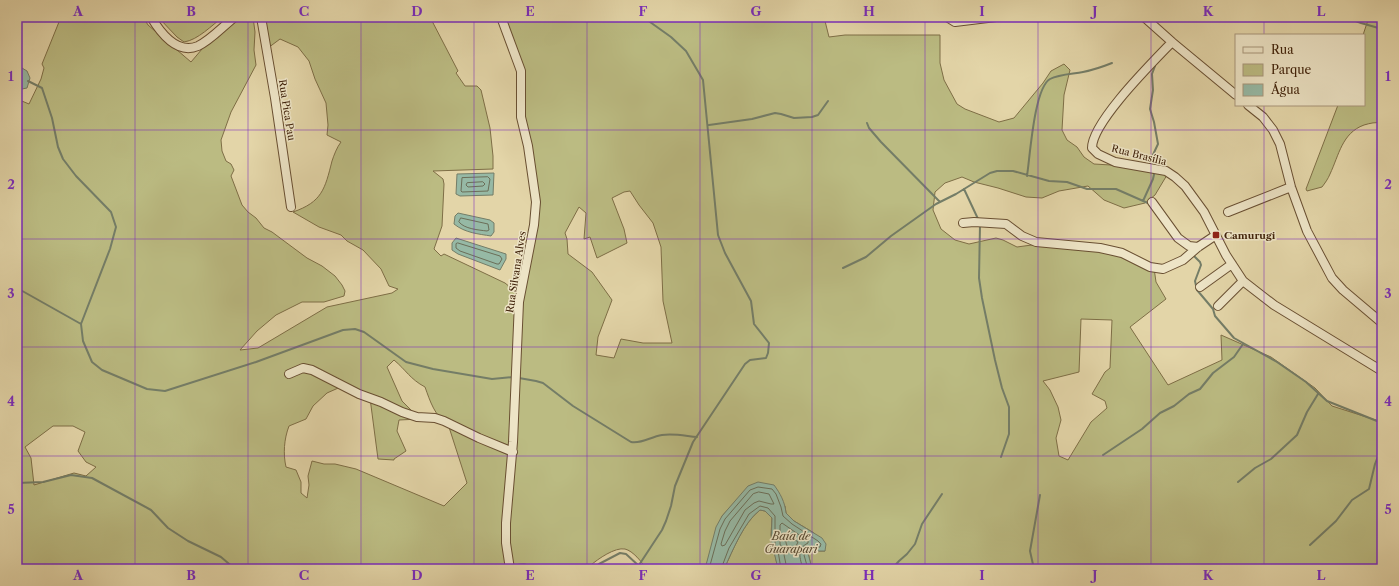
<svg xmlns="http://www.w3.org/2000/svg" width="1399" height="586" font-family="'Libre Caslon Text',serif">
	<rect width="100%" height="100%" fill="#e3d5a8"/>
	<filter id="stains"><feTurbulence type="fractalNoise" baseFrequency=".005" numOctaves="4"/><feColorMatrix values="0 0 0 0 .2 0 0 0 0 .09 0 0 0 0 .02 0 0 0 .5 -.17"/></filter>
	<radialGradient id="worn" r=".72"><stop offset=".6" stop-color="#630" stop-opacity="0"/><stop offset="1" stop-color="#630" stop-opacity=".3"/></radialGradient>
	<!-- green -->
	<path fill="#bbbb82" stroke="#7e6e46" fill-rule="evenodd" d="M61,17H143L148,25L191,62L208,42L237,17H253L255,32L254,50L256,65L231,112L221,140L222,151L226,161L231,164L234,170L231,176L242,205L248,212L256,218L264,228L272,232L307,258L322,266L335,276L342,285L345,291L344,296L324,302H302L276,315L257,331L240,350L258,348L327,307L392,293L398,289L389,286L381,269L363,250L347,241L341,235L319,227L293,212C322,202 325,189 332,161C334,155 337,147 341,142L327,135L328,125L326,103L315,79L309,61L298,47L280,39L268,48L264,17H421L427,21L431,19L458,71L456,73L465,86H477L481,90L490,128L493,156V169L433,171L443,179L444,184L442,226L434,249L441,256L444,254L505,283L516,292L520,291L535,225L521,92V67L500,17H824L829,37L845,35H940V63L944,80L957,104L965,109L999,122L1014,118L1043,83L1051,71L1064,64L1070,70L1064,95L1062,130L1067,140L1077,147L1084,157L1094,164L1111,165L1167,175L1155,195L1145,203L1124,208L1104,200L1088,186L1059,191L1042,198L1026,197L998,188L974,182L962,177L945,183L935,192L933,210L941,229L955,240L969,244L996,238L1003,240L1017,247L1039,244L1107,251L1154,268L1156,282L1166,299L1130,327L1168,385L1222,360L1221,335L1271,357L1315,388L1332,406L1382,422V569H812L808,553L816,551H825L814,533L794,521L786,513L785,506L735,502L722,516L705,569H646C642,562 633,551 625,549C615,547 598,559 591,565V569L462,568L461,569H17V99L29,104L41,79L44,68L42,64ZM630,191L639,205L653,223L661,247L663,301L672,343H643L621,339L614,358L596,355L598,337L612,300L592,272L568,254L567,239L565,233L579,207L586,213L584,239L590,237L597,258L627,243L624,229L612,198L624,192ZM1081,319L1112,320L1110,368L1105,372L1092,394L1105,401L1107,408L1091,422L1068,460L1059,456L1056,438L1061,420L1058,407L1050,390L1043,381L1079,372ZM394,360C406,370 410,379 425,387C430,401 435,417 448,424L467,483L444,506L356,469L335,464H324L312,461L308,476L309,485L307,498L301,493V482L296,470L286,467C283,454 284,439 289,426L306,419L313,406L327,393L345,385L370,398L378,459L394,460V459L406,451L397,431L399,420L420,419L402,401L387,367ZM53,426H73L85,432L78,451L86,462L96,467L86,476L74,473L34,485L31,458L25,447Z
		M158,17H223C212,25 198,40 184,42L177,37Z
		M1369,17H1382V123C1375,122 1371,123 1364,125C1342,133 1339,155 1330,174C1328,179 1325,183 1322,187L1307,191L1306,189L1338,105H1364V35H1363Z
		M760,510L765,511L772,518L771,535L778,569H724C733,550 743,523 760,510Z"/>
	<!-- water -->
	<path fill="#96b9a5" stroke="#747d67" d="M17,65L27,71L30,78L27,88L22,89L17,88Z
		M494,173L493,195L460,196L456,194L457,174Z
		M458,213L490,220L494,223V232L491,236C479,234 465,233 454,224L455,216Z
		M456,238L506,254V259L500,270L458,254L452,250V243Z
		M758,482L774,485C780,493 785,502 786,513L794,521L822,538L826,544L825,551H816L808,553L812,569H778L774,552L771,548L772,518L765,511L760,510C744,522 733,550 724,569H705L716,527L722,516L748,486Z"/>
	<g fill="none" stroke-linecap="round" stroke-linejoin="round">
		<!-- shore -->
		<path stroke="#6b6e58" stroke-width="1" d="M488,177L490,179L488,191L462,192L461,191L462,178Z
			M483,182L485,184L483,186L468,187L466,185L467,183Z
			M461,218L488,224L489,230L487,231C479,230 464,229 459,222Z
			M458,243L500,256L502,259L499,264H497L460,251L456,248V244Z
			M759,492L769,494L774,504H771L759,501L754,503L745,510L725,545L722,546L721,544L725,531L730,521L753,494Z
			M788,535L798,542L792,554L790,553L786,543V536Z
			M709,569L720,529L725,519L750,490L758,487L772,489L776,494L781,507L783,516L792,524L818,541L821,544L820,547L809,549L805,552L804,555L808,569
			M721,569L729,548L749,514L760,506L768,508L775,516V546L778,551L781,569
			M787,569L783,550L780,544V525L782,523L808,541V543C796,549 800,558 803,569"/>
		<!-- stream -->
		<path stroke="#747d67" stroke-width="2" d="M1345,17L1361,23L1382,29
			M28,81L42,88L52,118L58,147L63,159L76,176L111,212L116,227L110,249L81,324L83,341L92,362L102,370L147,389L165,391L256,362L343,330L355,329L364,332L406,362L433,369L492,379L514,377
			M867,123L869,128L881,142L940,202
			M709,125L752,119L775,113L781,114L794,118L812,117L818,115L828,101
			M1154,166L1151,159L1158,144L1154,122L1150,109L1153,90L1152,74L1155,66
			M1027,176C1030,157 1034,88 1050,79C1059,74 1072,74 1083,72C1093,70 1102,67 1112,63
			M964,189L979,221
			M1143,201L1153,179L1155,170
			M980,225L979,278L982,298L995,360L1002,388L1009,407V434L1001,457
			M1193,255L1200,262L1201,265L1195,281L1197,290L1213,309L1215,316L1234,338L1277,362L1306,382L1327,401L1382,423
			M843,268L866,257L891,236L936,204L956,194L990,173L997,171H1013L1049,181L1067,182L1087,189H1116L1150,204
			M17,288L81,324
			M519,378L536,381L543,383L573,406L631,442C642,444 650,437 662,435C673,433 686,436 697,437
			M1103,455L1142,429L1160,413L1174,406L1189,394L1200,389L1213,373L1234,357L1243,344
			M1238,482L1255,468L1271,459L1297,435L1307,412L1318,394
			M17,483L43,482L71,475L92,478L151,510L168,528L188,541L221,557L235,569
			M1310,545L1336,521L1352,500L1369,489L1375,464L1382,446
			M639,565L662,530L666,521L671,506L675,486L693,442L745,364L750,360L766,358L768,353L769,343L754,324L751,301L725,253L718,235L703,80L686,51L671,37L643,17
			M512,566C519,565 526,561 530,569
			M363,569L446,566L487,568L507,567
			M593,569L599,564L620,553L626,554L639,566L652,569
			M892,569L899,561L907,554L915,544L922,524L942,494
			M1034,569L1030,551L1040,495"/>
		<!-- minor casing -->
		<g stroke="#694f32" stroke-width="10">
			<path id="minor" d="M151,17C160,32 177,55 198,46C211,40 223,26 235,17
				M261,17L275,98L291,207
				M501,17L521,71V117L528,146L536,202L534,225L519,302L513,442L506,523V543L510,569
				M947,17L955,22L996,17
				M1144,17L1172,42L1236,95
				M1172,42C1153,62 1092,122 1092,148L1098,154L1115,162L1166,171L1175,177L1185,186L1204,212L1226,255L1243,281L1274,305L1382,371
				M1248,105L1263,117L1273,130L1280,144L1291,187L1307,231L1332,278L1343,290L1382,323
				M1152,202L1178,238L1189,246L1198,247
				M1228,212L1291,187
				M963,223L974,222L1006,224L1022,236L1036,242L1100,248L1122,253L1150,267L1163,269L1183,260L1198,247L1216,235
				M1200,287L1232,264
				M1218,306L1243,281
				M289,374L303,368L312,370L359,394L381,402L402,412L417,417L435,418L444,421L479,438L513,452"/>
		</g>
		<!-- minor -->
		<use href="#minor" stroke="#ede4c6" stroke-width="8"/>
	</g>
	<!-- grid -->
	<path fill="none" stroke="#7b2cbf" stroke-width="1" stroke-opacity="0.55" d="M135,17V569M248,17V569M361,17V569M474,17V569M587,17V569M700,17V569M812,17V569M925,17V569M1038,17V569M1151,17V569M1264,17V35M1264,105V569M17,130H1382M17,239H1382M17,347H1382M17,456H1382"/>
	<!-- markers -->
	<rect fill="#8f2418" stroke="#ede4c6" stroke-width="1.5" x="1212" y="231" width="8" height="8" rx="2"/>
	<g text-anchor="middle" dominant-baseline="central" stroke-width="3" stroke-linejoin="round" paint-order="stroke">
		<!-- street labels -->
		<g font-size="10" fill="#40220a" stroke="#ede4c6">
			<text transform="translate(287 110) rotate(81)">Rua Pica Pau</text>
			<text transform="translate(1139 155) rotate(14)">Rua Brasília</text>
			<text transform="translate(516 272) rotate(-81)">Rua Silvana Alves</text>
		</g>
		<!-- poi labels -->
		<g font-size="10" font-weight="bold" fill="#40220a" stroke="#ede4c6" text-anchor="start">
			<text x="1224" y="235">Camurugi</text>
		</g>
		<!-- water labels -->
		<g font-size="11" font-style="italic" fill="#564831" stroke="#ede4c6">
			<text x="791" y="536">Baía de<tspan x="791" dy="13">Guarapari</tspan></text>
		</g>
	</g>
	<!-- margin -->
	<rect width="1399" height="586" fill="none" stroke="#e3d5a8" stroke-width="44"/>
	<!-- legend -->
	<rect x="1235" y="34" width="130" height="72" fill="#ede4c6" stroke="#a8967b"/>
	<rect x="1243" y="47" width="20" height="6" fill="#ede4c6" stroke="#a8967b"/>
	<text x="1271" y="54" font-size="12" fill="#40220a">Rua</text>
	<rect x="1243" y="64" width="20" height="12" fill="#bbbb82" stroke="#a8967b"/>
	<text x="1271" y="74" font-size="12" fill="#40220a">Parque</text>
	<rect x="1243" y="84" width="20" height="12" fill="#96b9a5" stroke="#a8967b"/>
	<text x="1271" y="94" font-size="12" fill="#40220a">Água</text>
	<rect x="22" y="22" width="1355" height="542" fill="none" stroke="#7b2cbf" stroke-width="1.5"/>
	<g font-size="13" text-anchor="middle" font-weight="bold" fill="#7b2cbf">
		<text x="78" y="16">A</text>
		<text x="191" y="16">B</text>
		<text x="304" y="16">C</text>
		<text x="417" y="16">D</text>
		<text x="530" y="16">E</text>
		<text x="643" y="16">F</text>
		<text x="756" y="16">G</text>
		<text x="869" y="16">H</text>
		<text x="982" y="16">I</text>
		<text x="1095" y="16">J</text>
		<text x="1208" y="16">K</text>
		<text x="1321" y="16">L</text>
		<text x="11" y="81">1</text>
		<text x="1388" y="81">1</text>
		<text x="11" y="189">2</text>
		<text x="1388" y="189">2</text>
		<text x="11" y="298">3</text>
		<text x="1388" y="298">3</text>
		<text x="11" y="406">4</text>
		<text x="1388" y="406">4</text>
		<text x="11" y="514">5</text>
		<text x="1388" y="514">5</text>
		<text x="78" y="580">A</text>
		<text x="191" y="580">B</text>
		<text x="304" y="580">C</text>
		<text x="417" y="580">D</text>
		<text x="530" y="580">E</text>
		<text x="643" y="580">F</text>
		<text x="756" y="580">G</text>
		<text x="869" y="580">H</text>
		<text x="982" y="580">I</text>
		<text x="1095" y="580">J</text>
		<text x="1208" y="580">K</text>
		<text x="1321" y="580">L</text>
	</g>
	<rect width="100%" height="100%" filter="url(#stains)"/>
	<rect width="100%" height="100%" fill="url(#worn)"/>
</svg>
